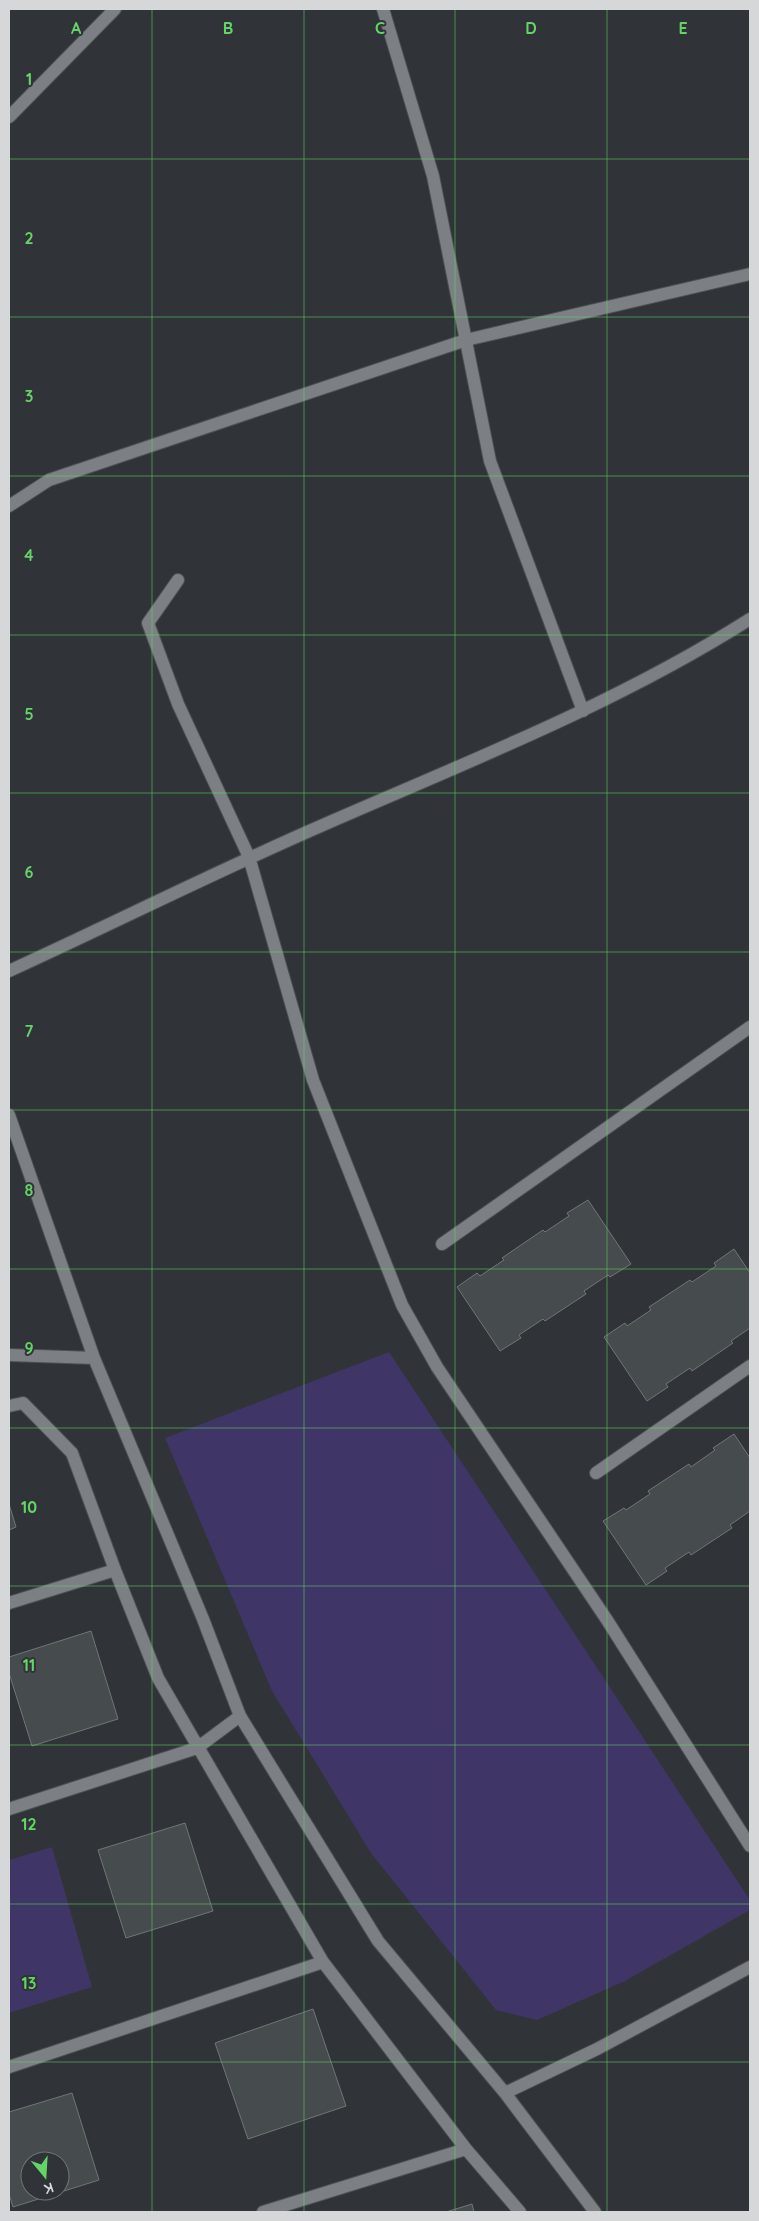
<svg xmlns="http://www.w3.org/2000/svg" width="759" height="2221" font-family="Quicksand,sans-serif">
	<rect width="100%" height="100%" fill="#303337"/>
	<!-- green -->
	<path fill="#3f3667" d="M389,1352L750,1900V1910L625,1981L537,2020L496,2010L371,1853L272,1691L165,1438Z
		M52,1847L92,1987L9,2013V1860Z"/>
	<!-- building -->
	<path fill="#464b4d" stroke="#707678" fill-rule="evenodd" d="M588,1200L631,1264L610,1277L608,1275L584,1291L586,1294L545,1321L543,1319L519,1335L521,1338L500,1351L457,1287L477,1273L480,1276L504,1260L502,1258L543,1230L545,1232L569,1216L567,1213Z
		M734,1249L750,1273V1328L731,1341L733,1343L692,1371L690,1368L666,1384L668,1387L647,1401L604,1337L625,1323L627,1326L651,1310L649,1307L690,1280L692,1282L716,1266L714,1263Z
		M734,1434L750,1458V1511L730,1525L732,1528L691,1555L689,1552L665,1568L667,1571L646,1585L603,1521L624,1508L626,1510L650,1494L648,1491L689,1464L691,1467L715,1450L713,1448Z
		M9,1504L16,1527L9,1530Z
		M91,1631L118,1719L32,1746L9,1673V1657Z
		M185,1823L213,1911L126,1938L98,1850Z
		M313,2009L346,2106L248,2139L215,2043Z
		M72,2093L99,2180L13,2207L9,2194V2112ZM30,2161H60V2191H30Z
		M472,2204L474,2212H446Z"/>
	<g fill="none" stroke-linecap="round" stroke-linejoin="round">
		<!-- lane casing -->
		<g stroke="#4d5052" stroke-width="14">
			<path id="lane" d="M178,580L148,623L178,704L249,857
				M442,1244L750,1027
				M9,1406L23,1403L72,1453L115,1570L158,1678L323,1962L466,2149L520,2212
				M596,1473L750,1366
				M9,1603L115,1570
				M9,1809L197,1748L240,1716
				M9,2067L323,1962
				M263,2212L466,2149"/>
		</g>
		<!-- street casing -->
		<g stroke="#4d5052" stroke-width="14">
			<path id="street" d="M383,9L433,176L490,461L583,711
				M9,117L115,9
				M9,506L49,480L466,340L750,274
				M249,857L313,1080L402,1305L437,1367L607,1620L750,1846
				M9,971C114,923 217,871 323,825C467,762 616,704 750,619
				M9,1115L94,1358L203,1619L240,1716L378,1941L505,2093L595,2212
				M9,1355L94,1358
				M505,2093L597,2049L750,1967"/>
		</g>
		<!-- lane -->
		<use href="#lane" stroke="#7c8084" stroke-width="12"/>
		<!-- street -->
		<use href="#street" stroke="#7c8084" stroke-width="12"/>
	</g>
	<!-- grid -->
	<path fill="none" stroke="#64d467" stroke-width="1" stroke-opacity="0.55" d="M152,9V2212M304,9V2212M455,9V2212M607,9V2212M9,159H750M9,317H750M9,476H750M9,635H750M9,793H750M9,952H750M9,1110H750M9,1269H750M9,1428H750M9,1586H750M9,1745H750M9,1904H750M9,2062H750"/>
	<g font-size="16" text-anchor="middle" font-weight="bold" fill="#64d467" stroke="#303337" stroke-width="4" stroke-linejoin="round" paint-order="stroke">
		<text x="76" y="34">A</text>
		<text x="228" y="34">B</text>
		<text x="380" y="34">C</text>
		<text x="531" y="34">D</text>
		<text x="683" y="34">E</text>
		<text x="29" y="85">1</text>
		<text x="29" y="244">2</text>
		<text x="29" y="402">3</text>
		<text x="29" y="561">4</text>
		<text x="29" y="720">5</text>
		<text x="29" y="878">6</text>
		<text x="29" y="1037">7</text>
		<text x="29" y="1196">8</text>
		<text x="29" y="1354">9</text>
		<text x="29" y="1513">10</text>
		<text x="29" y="1671">11</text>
		<text x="29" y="1830">12</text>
		<text x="29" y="1989">13</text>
	</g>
	<!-- border -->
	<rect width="759" height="2221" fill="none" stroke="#d5d7d9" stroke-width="20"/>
	<!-- north arrow -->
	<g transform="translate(45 2176) rotate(162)"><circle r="24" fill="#303337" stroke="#727578"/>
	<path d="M0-4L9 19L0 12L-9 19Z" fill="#64d467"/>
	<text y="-8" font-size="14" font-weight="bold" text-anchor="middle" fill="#d5d7d9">K</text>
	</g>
</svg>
